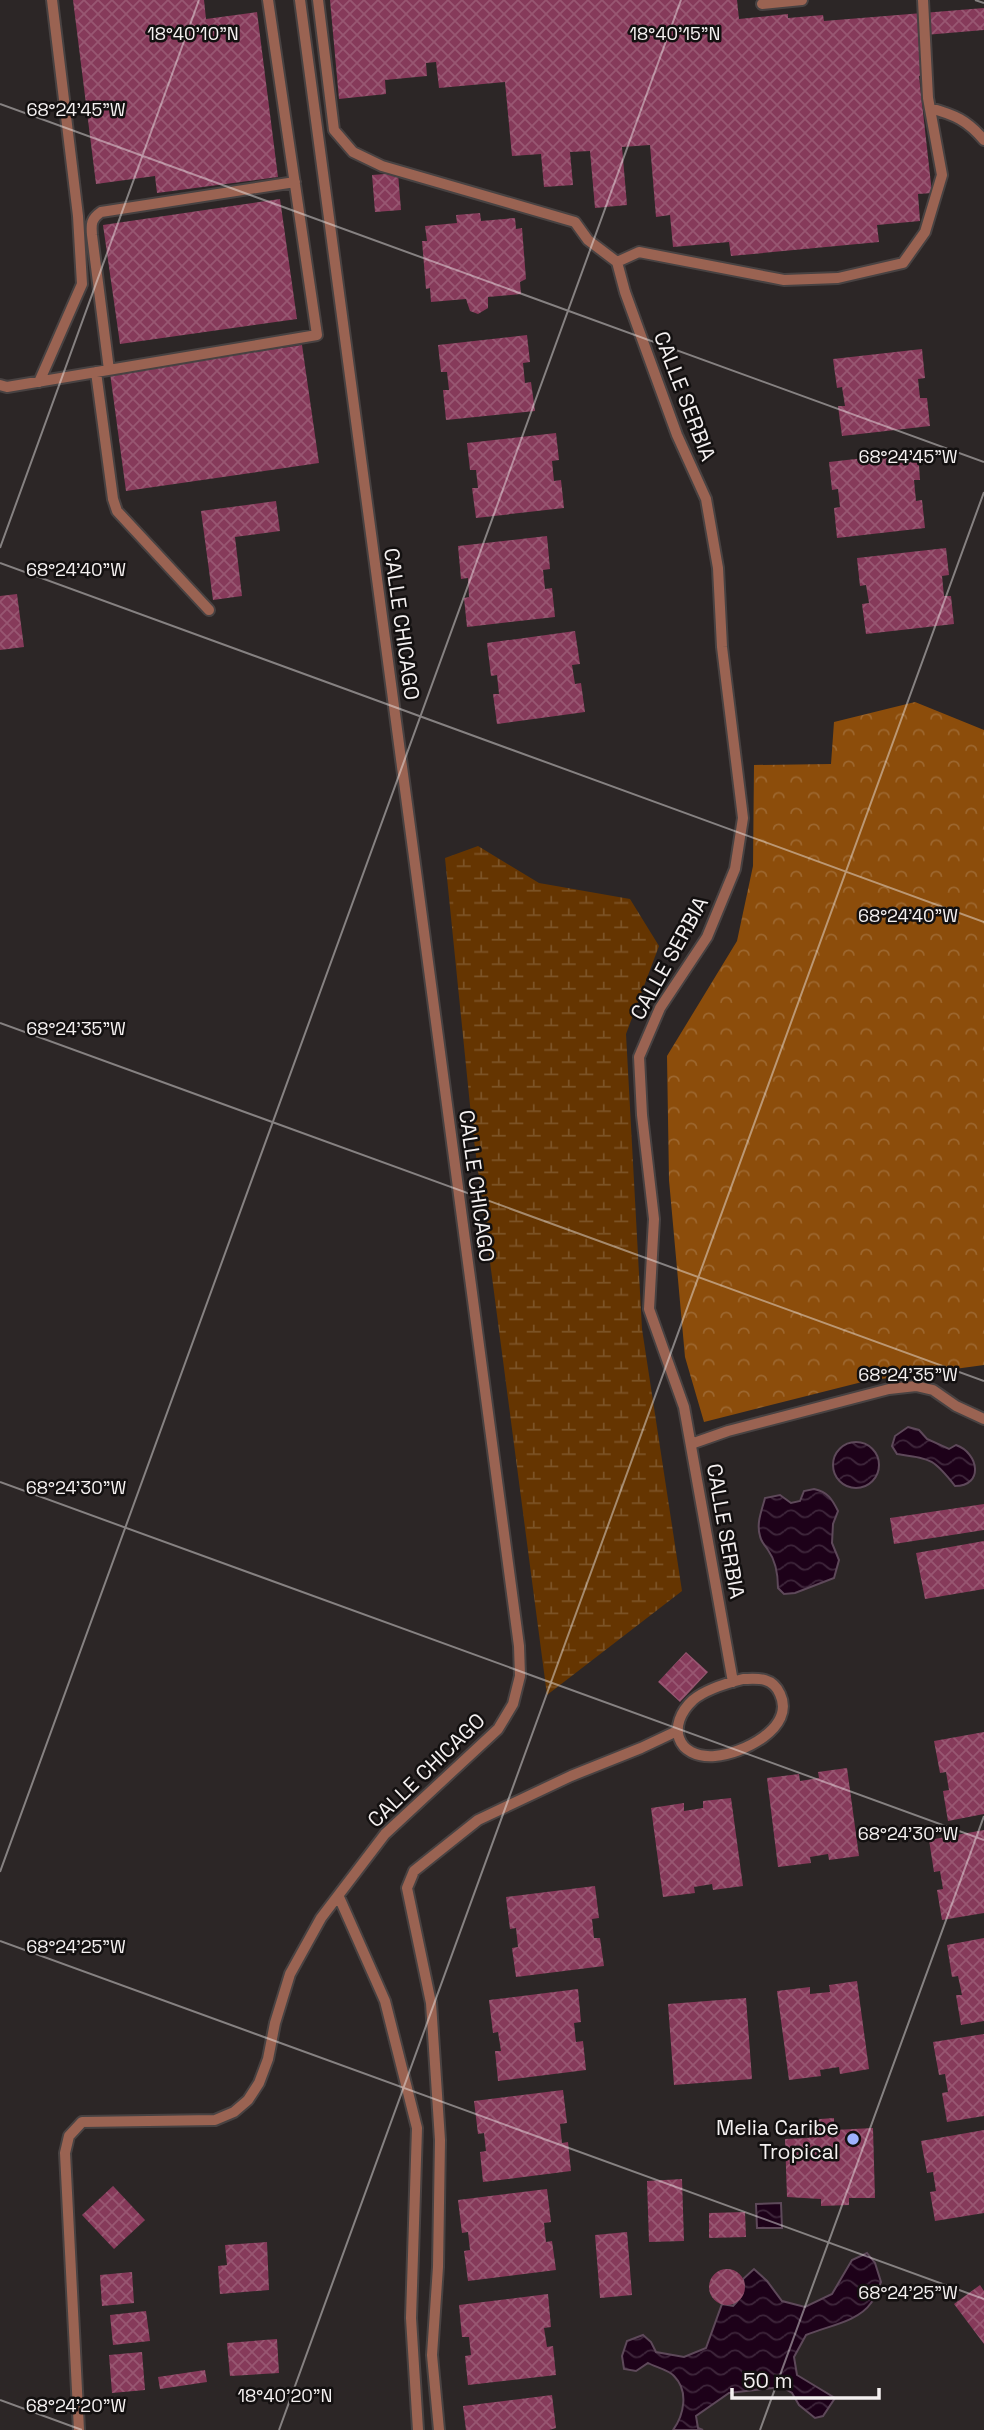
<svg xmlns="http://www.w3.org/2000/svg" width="984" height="2430" font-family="'Space Grotesk',sans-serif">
	<defs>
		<pattern id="forest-crowns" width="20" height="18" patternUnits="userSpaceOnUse" patternTransform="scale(1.75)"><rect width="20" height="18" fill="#8c4d0b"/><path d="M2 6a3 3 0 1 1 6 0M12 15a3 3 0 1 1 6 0" fill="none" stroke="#9d672f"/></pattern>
		<pattern id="wetland-marsh" width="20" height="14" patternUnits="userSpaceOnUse" patternTransform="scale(1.75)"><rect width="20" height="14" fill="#653501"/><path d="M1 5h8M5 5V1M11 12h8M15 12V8" fill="none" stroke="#7c5326"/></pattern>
		<pattern id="water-waves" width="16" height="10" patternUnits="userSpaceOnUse" patternTransform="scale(1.75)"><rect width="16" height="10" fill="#1d0119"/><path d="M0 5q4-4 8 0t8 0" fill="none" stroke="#3e263b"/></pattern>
		<pattern id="building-cross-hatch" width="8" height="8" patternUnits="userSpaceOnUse" patternTransform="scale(1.75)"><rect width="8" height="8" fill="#863a5a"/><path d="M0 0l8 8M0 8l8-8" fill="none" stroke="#985772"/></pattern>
	</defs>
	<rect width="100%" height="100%" fill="#2c2626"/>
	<!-- forest -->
	<path fill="url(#forest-crowns)" d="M915,702L984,730V1365L866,1381L704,1422L685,1357L669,1180L667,1056L737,941L753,866L754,765L831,764L834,722Z"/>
	<!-- wetland -->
	<path fill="url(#wetland-marsh)" d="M478,846L539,883L630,899L659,946L626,1034L642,1329L682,1591L547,1695L472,1125L445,858Z"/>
	<!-- water -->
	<path fill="url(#water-waves)" stroke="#5e495a" stroke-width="2" d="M908,1427L919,1430L927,1439L949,1449L956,1445C979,1453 984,1486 955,1486C933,1458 931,1459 897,1454L892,1446L895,1436Z
		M833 1465a23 23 0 1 1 46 0a23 23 0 1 1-46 0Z
		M814,1489C828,1492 832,1499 838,1511L833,1524L832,1543L839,1560L834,1578L795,1593L784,1594L778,1588C778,1575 776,1561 768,1550C765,1545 761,1542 760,1536C756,1523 762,1510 765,1498L780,1495L791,1503L800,1501L804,1491Z
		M781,2203L782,2228H757L756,2204Z
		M867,2253L875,2263L881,2282C878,2289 876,2297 871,2303C858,2322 827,2326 806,2335L794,2357L797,2375L835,2398L823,2416L815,2418L799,2405L792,2393L782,2387L729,2393L696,2416L698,2428L703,2430H673C684,2415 689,2391 674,2376C669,2370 655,2367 648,2363L636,2371L624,2369L622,2356L627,2341L643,2335L651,2342L656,2352L684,2357L706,2348L722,2304L733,2306C742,2297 745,2291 743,2279L754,2269L767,2281L782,2301L805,2307L832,2294L852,2260Z"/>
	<!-- building -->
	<path fill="url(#building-cross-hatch)" d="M73,0H204L206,19L257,12L278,177L157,193L155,176L96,184Z
		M330,0H737L739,19L788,14V18L823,15L824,21L984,8V30L925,35L927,75L919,76L932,193L918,194L920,221L877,225L879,242L731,256L729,242L673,247L670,215L656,217L650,145L622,147L627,205L595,208L590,151L570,152L573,185L544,187L541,154L512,156L505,82L439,88L436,62L426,63L427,76L385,80L386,94L339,99Z
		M398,173L401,210L375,212L372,175Z
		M280,199L297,319L120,344L103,225Z
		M480,213L481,221L515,218L516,229L522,228L526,279L520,282L521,294L488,297V308L478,314L470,311L466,299L431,302L430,288L426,289L422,241H427L425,226L457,223L456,215Z
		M527,335L530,362L523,363L525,383L531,382L535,411L446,420L443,390H449L447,372H441L438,345Z
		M302,345L319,463L126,491L110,373Z
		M922,349L925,378L918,379L920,398H927L930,426L842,436L838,406H845L842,387L837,388L833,359Z
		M556,433L559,460L552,461L554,481L561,480L564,508L476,518L472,488H478L476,470H470L467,443Z
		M918,452L920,480H914L916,501L922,500L925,528L837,538L834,508L840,507L838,489L832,490L829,462Z
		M276,501L280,531L235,537L242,596L213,600L201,511Z
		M547,536L550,569L543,570L545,589L552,588L555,617L467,627L464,598L469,597L468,578L461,579L458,546Z
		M946,548L949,575L942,576L944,596H951L954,624L866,634L862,604L869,603L866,585L860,586L857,558Z
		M17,594L24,647L0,650V596Z
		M575,631L580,664L572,665L575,684L581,683L585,712L497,724L493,694H499L497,675L491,676L487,643Z
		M984,1504V1530L894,1544L890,1518Z
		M984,1541V1589L925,1599L916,1553Z
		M686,1652L708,1672L680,1702L658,1682Z
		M984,1732V1814L948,1821L943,1791L949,1790L946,1772L940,1773L934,1741Z
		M847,1768L859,1856L829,1860L828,1854L810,1857L811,1863L778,1867L767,1778L799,1774L800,1781L819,1778L818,1772Z
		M731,1798L743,1886L713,1890L712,1884L694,1887L695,1893L663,1897L651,1808L684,1803V1811L703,1808V1801Z
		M984,1830V1913L942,1920L937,1890L943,1889L940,1871L934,1872L929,1840Z
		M595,1886L599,1918L592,1919L594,1938H600L604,1966L516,1977L512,1948L518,1947L516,1928L510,1929L506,1897Z
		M984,1938V2021L961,2025L956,1995H962L958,1976L952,1977L947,1945Z
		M857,1981L869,2069L840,2074L839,2067L820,2070L821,2076L789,2080L777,1991L810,1987V1994L830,1992L829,1985Z
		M578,1989L581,2022L574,2023L576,2042L583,2041L586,2070L498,2081L495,2051H501L498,2032L493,2033L489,2000Z
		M746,1998L752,2079L674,2085L668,2004Z
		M984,2034V2116L947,2122L942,2093L948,2092L945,2074L939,2075L933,2042Z
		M563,2090L567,2123L560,2124L562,2143L568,2142L571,2171L483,2182L480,2152L486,2151L484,2133L478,2134L474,2101Z
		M834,2118V2130L873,2128L875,2198H849V2205L821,2206V2199L787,2197L785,2139L809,2138L807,2120Z
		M984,2130V2213L935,2221L930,2192L936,2191L933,2172L927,2173L921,2141Z
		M682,2179L684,2241L649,2242L647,2181Z
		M113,2186L145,2220L114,2249L82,2215Z
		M547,2189L551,2222L544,2223L546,2242L552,2241L556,2270L468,2281L464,2251L470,2250L468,2232L462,2233L458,2200Z
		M745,2212L746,2237L709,2238V2213Z
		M627,2232L632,2295L600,2298L595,2235Z
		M267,2242L269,2290L220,2294L218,2266L227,2265L225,2245Z
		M709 2287a18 18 0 1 1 36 0a18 18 0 1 1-36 0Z
		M132,2272L134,2303L102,2306L100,2275Z
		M980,2285L984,2291V2344L954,2304Z
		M548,2294L551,2327L544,2328L547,2347L553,2346L556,2375L468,2385L465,2356L471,2355L469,2337H462L459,2305Z
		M146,2311L150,2341L113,2345L110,2315Z
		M277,2339L279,2373L230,2376L227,2343Z
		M142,2352L145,2390L112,2393L109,2355Z
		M205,2370L207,2382L160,2389L158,2377Z
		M552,2395L556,2428L549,2430H466L463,2406Z"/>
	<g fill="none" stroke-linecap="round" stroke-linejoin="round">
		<!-- lane casing -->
		<g stroke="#484242" stroke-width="14">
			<path id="lane" d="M318,0L334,130L353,152L382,166L575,222L588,240L617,262
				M762,4L802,0
				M930,108C955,115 967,120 984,140
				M617,262L625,292L677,435L706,499L718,568L722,647L743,818L735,869L707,937L660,1008L639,1057L642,1115L654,1219L649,1309L684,1407L733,1682
				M617,262L639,252L784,280L838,278L903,263L925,232L942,175L928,98L923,0
				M109,370L92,235C91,224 91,219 101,212L295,182
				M96,372L113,499L117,511L209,610
				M39,382L82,284L78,216L52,0
				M0,385L7,387L317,335L268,0
				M691,1444L728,1431L889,1389L916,1386L933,1390L956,1406L984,1419
				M743,1679C749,1679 758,1678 765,1680C772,1682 777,1687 780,1694C796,1728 742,1754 715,1756C676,1759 666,1725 693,1700C706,1689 727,1683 743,1679Z
				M339,1897L385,2001L417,2128L411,2318L418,2430
				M79,2430L65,2153L69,2136L82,2122L215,2120L234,2112L248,2100L259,2083L268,2059L275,2023L290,1974L321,1918L385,1834L498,1729L513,1704L520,1676L519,1646L300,0
				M439,2430L432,2355L438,2267L440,2140L431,2003L407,1888L414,1871L478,1820L571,1776L641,1748L677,1731"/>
		</g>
		<!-- lane -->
		<use href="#lane" stroke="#9a6352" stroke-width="10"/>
	</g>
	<!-- ticks -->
	<path fill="none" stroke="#f5f1f1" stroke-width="2" stroke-opacity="0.45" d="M975,0L984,3M0,104L984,462M0,548L199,0M0,563L984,922M0,1023L984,1381M0,1482L984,1840M0,1872L681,0M0,1941L984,2299M0,2400L82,2430M279,2430L984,492M760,2430L984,1816"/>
	<!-- markers -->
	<circle fill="#9fb3fd" stroke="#131010" stroke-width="2.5" cx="853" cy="2139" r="7"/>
	<g text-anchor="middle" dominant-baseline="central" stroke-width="5" stroke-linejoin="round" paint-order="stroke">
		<!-- street labels -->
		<g font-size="21" fill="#f5f1f1" stroke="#131010">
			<text transform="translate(685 396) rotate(69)">CALLE SERBIA</text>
			<text transform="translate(402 624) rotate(82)">CALLE CHICAGO</text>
			<text transform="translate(669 958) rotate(-61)">CALLE SERBIA</text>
			<text transform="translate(477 1186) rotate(82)">CALLE CHICAGO</text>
			<text transform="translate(726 1531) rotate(80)">CALLE SERBIA</text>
			<text transform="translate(426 1770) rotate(-44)">CALLE CHICAGO</text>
		</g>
		<!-- poi labels -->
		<g font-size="21" fill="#f5f1f1" stroke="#131010" text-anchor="end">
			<text x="839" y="2127">Melia Caribe<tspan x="839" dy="24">Tropical</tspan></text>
		</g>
	</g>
	<g font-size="18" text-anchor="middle" fill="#f5f1f1" stroke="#131010" stroke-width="5" stroke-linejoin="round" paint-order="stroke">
		<text x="193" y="40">18°40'10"N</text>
		<text x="675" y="40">18°40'15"N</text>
		<text x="76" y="116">68°24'45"W</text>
		<text x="908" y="463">68°24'45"W</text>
		<text x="76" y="576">68°24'40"W</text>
		<text x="908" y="922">68°24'40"W</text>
		<text x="76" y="1035">68°24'35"W</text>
		<text x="908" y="1381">68°24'35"W</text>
		<text x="76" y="1494">68°24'30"W</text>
		<text x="908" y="1840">68°24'30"W</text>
		<text x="76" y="1953">68°24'25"W</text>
		<text x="908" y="2299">68°24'25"W</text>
		<text x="285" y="2402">18°40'20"N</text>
		<text x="76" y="2412">68°24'20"W</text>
	</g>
	<!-- scale -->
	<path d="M732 2388v10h147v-10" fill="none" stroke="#f5f1f1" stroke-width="3.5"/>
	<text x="743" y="2388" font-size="21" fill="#f5f1f1" stroke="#131010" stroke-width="5" paint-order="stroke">50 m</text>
</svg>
